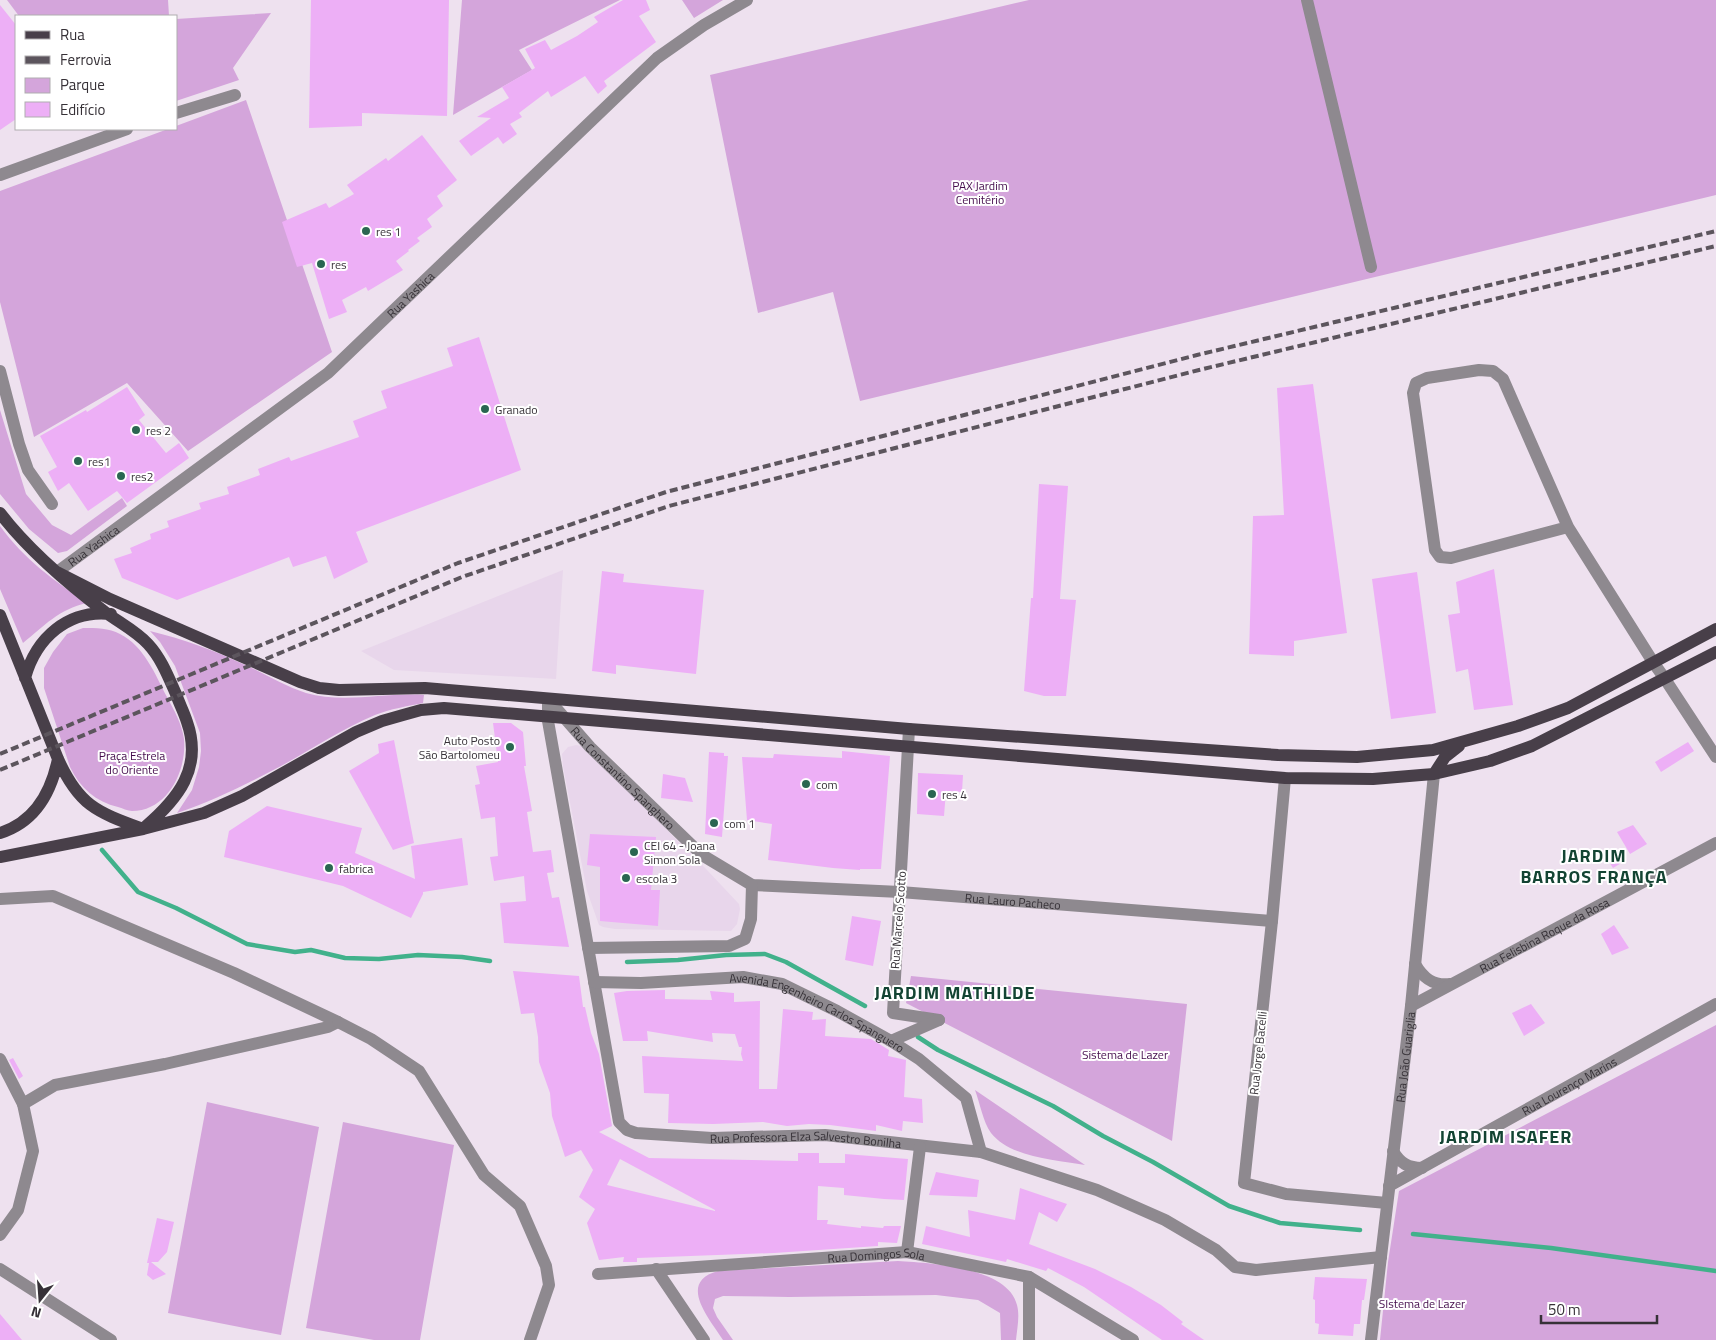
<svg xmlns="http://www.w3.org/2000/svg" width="1716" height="1340" font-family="'Titillium Web',sans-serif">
	<rect width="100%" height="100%" fill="#eee1ef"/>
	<!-- built -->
	<path fill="#e8d6eb" d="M563,570L556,679L394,670L361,651Z
		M576,745L581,746L591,754L707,870L739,904L740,909L737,924L731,931L615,929L603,927L599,925L587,891L563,766L562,754L568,747Z"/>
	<!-- green -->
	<path fill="#d4a5db" d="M7,0H168L169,16H19Z
		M462,0H620L519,50L532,70L453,115Z
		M682,0H723L694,18Z
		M1029,0H1716V195L860,401L833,292L758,313L710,75Z
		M271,13L233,68L239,80L176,101V19Z
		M246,100L332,352L188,451L127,383L34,437L0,302V191L168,129H176V126Z
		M0,410L26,494L52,525L71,535L122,498L127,506L67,551L58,553L29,529L0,494Z
		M0,526C25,560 53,580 87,603C59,609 44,626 23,643L0,589Z
		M83,628C96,628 109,628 120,634C144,646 155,674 167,697C174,710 182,724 184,739C187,770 168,811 132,811C128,811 122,808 118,807C96,802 80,788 70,767L44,688V668L53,652L67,634Z
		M150,631C183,639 213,650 243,664C264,673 284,686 306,693C344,704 386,692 424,695L423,703C408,706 390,709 375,715C342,729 312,749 281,766C247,784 213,801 177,813L192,790L199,767L201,751L200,733L175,666L160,642Z
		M911,976L1187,1004L1172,1141L906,1003Z
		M1716,1025V1340H1380L1388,1262L1399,1191Z
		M975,1090L1085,1165C1056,1160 1011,1158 991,1133C983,1122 980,1103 975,1090Z
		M207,1102L319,1127L281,1335L168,1313Z
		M343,1122L454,1145L420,1340H374L306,1328Z
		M898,1261C930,1263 1008,1267 1017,1305C1020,1316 1017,1329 1016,1340H1001L1000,1313L978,1300L936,1295L789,1297L723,1296L715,1299L713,1308L717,1317L733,1340H723C709,1318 677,1282 718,1271Z"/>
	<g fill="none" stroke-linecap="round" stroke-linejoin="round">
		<!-- stream -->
		<path stroke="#41b18b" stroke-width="4.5" d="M102,850L138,892L176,908L247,944L295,952L311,950L345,958L379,959L418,955L462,957L490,961
			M627,962L678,960L726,955L765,954L786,962L865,1006
			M918,1037L938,1050L1053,1106L1103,1136L1153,1162L1229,1206L1280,1223L1360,1230
			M1413,1234L1551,1248L1716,1271"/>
	</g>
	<!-- building -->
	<path fill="#edaff6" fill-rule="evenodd" d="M311,0H449L447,116L362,113V126L309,128Z
		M623,0H646L650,10L639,16L656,42L604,81L607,86L598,94L585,76L551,97L548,91L519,113L522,117L510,124L517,134L503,144L498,137L471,156L459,141L491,118L477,117L509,98L502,87L535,68L525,49L545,40L551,50L577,36L598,22L594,17Z
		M0,5L16,25V119L0,130Z
		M422,135L457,180L437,196L443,206L427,219L432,227L417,238L420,241L408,250L409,251L396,261L403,270L368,291L366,287L342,300L347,312L329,319L312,263L297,267L282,222L326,203L329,208L354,194L347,185L386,158L388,161Z
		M479,337L521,470L356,532L368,562L334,579L326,556L293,567L289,557L177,600L122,578L114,559L132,553L130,548L151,539L150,534L169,527L167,521L201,509L199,503L229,494L227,487L260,475L258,469L289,457L291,461L359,437L353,421L387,408L381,391L453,366L447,348Z
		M1313,384L1347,633L1294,641V656L1249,654L1253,516L1284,515L1277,388Z
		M127,387L145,415L139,420L166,453L179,443L189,458L127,503L117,491L88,511L69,483L58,491L48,472L57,467L40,436L86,410L87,412Z
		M1039,484L1068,486L1060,599L1076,600L1066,696H1044L1024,691L1031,598H1033Z
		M1494,569L1513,705L1474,710L1468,669L1456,672L1448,615L1460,613L1456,582Z
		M602,571L624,574L623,582L704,590L696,674L616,665V674L592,671Z
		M1417,572L1436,713L1391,719L1372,579Z
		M493,723H511L523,732L526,766H524L532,811L527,812L533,852L551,850L554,872L547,873L552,898L559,897L569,947L504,943L500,903L526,901L524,876L494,881L490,857L498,856L495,817L481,819L475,785L480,784L476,766L498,762Z
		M394,740L414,843L393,850L349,771L379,753L378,744Z
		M1688,742L1694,751L1661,772L1655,762Z
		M842,751L890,756L881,869H860V870L833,868L768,860L772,824L747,820L742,757L773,758L774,754L842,758Z
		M709,752L724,753V756H728L722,837L705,834Z
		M918,773L963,775L962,792L946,791L944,816L917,814Z
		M663,774L685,778L693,802L661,798Z
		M267,806L362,828L355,853L415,879L411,846L462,838L468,885L423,892V894L411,918L343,886L224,857L229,831Z
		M1633,825L1647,844L1630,854L1617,832Z
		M590,834L656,837L651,890H660L658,926L600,921V867L587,865Z
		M1616,852L1623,862L1613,868L1606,857Z
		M852,916L881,921L873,966L845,960Z
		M1614,925L1629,948L1612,955L1601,934Z
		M513,971L579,976L583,1007H585L591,1033L599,1054L612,1126L599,1132L649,1158L798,1161V1153H819V1163H845V1154L908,1159L904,1200L884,1199L844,1195V1188L818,1186L817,1220H828L827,1224L861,1228V1226L883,1228L884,1226H901L897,1243L878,1242V1246L774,1253L637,1258V1262H623L624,1257L599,1260L587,1223L595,1209L579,1197L593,1170L581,1150L565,1157L552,1116L550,1093L539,1062L538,1037L534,1013L521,1014ZM620,1159L715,1210V1211L607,1185Z
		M665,990V999L712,1000L710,991L734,993V1002L760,1001L759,1089H777L783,1009L813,1012L812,1020L826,1019L825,1036L871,1039L889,1050L888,1056L906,1060L904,1097L922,1099L923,1123L903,1121L902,1131L876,1125V1131L830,1125L809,1124L787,1126L763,1122L713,1124L668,1123L669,1094L644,1093L642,1056L743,1061L741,1054L742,1047H739L735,1034L712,1033L713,1042L647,1031L648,1041H623L614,993L627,991Z
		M1531,1004L1545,1023L1524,1036L1512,1013Z
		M13,1058L23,1076L19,1079L9,1060Z
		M936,1172L979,1180L977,1197L929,1195Z
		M1020,1188L1067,1204L1057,1222L1039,1212L1029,1244L1095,1269L1131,1287L1161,1305L1183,1322L1181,1324L1204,1340H1162L1084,1287L1048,1268L1046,1271L1007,1259L1006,1262L922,1244L926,1226L970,1237L968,1210L1015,1220Z
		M157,1218L174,1222L167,1252L158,1262H151L166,1274L153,1280L147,1275L149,1263H147Z
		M1315,1277L1367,1279L1364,1300H1362L1360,1324H1354L1353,1336L1318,1334L1319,1324L1315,1323V1300L1313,1299Z
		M0,1314L22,1340H0Z"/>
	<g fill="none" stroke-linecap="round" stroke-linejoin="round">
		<!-- minor -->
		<g stroke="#8e898f" stroke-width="12">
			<path d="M1307,0L1371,267"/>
			<path d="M176,113L235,95"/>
			<path d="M0,175L127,129"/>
			<path d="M0,371L19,444L28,470L52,504"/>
			<path d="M1568,527L1451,558L1440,557L1435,550L1413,393L1416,383L1427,378L1479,370L1493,371L1503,379L1568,527L1653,662L1665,679L1716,757"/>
			<path id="s1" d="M57,572L328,373L657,58L704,25L747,0"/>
			<path id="s2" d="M548,699V721L619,1122L627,1130L636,1133L712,1138L825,1135L981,1152L1097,1190L1165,1220L1216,1250L1235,1267L1256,1270L1381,1257"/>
			<path id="s3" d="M548,699L590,747L702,855L752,885L900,892L1272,921"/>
			<path d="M909,729L893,1013L939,1020"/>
			<path d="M1285,778L1272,921L1244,1183L1286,1194L1387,1203"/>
			<path d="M0,899L53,896L234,973L338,1022L328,1027L165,1064L55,1085L23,1104L0,1059"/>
			<path d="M588,948L729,946L745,939L751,919L752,885"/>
			<path d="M1415,964C1423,978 1433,986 1450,984"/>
			<path id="s4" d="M594,982L641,983L743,977L782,984L837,1011L891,1041L919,1059L966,1098L981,1152"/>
			<path id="s5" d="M1411,1006L1716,843"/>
			<path d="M338,1022L371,1039L419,1071L484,1175L520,1206L546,1266L549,1285L530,1340"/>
			<path d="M891,1041L939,1020"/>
			<path d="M1393,1151C1400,1163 1408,1168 1422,1168"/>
			<path id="s6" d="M1389,1186L1716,1004"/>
			<path d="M0,1235L18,1210L33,1151L23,1104"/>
			<path d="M907,1252L920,1147"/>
			<path d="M0,1269L111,1340"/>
			<path d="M656,1269L704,1340"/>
			<path id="s7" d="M598,1274L907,1252L1029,1277L1133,1340"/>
			<path d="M1029,1277V1340"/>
			<path id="s8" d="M1371,1340L1411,1006L1434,774"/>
		</g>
		<!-- major -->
		<path stroke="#483f49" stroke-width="12" d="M0,513C29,551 67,583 105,612C120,623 136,631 148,644C161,658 168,676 176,694C179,703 184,712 187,722C203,768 178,799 145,827
			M57,572L110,599L300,682L319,688L339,690L425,688L909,729L1278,755L1357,757L1433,750L1518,726L1568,708L1716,629
			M0,615L58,759C79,806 97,812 143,829
			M25,678C36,638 68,609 111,614
			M1434,774L1445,757L1459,746
			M0,833C35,822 51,793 58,759
			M0,857L143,829L204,813L242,796L356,732L382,721L403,715L421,710L444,708L1285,778L1373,779L1421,775L1434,774L1490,761L1532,746L1716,652"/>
		<!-- rail -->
		<path stroke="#5c555d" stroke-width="4" stroke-dasharray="8 4" stroke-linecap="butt" d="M0,754L458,563L666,492L1197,355L1716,231
			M0,770L462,577L669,506L1199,370L1716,246"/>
	</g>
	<!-- markers -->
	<g fill="#2a6651" stroke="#fff" stroke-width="2">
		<circle cx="366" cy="231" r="5"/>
		<circle cx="321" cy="264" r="5"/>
		<circle cx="485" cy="409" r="5"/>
		<circle cx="136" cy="430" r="5"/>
		<circle cx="78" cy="461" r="5"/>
		<circle cx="121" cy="476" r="5"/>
		<circle cx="510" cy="747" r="5"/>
		<circle cx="806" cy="784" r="5"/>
		<circle cx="932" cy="794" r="5"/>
		<circle cx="714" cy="823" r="5"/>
		<circle cx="634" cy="852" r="5"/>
		<circle cx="329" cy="868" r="5"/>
		<circle cx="626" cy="878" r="5"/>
	</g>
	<g text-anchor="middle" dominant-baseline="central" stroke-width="4" stroke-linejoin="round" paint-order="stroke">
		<!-- park labels -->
		<g font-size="12" fill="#430b4b" stroke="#fff">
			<text x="980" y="185">PAX Jardim<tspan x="980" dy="14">Cemitério</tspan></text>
			<text x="132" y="755">Praça Estrela<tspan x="132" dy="14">do Oriente</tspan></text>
			<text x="1125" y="1054">Sistema de Lazer</text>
			<text x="1422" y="1303">SIstema de Lazer</text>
		</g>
		<!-- poi labels -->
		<g font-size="12" fill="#363137" stroke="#fff" text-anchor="start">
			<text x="376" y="231">res 1</text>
			<text x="331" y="264">res</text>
			<text x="495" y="409">Granado</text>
			<text x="146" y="430">res 2</text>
			<text x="88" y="461">res1</text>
			<text x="131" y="476">res2</text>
			<text x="500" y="740" text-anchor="end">Auto Posto<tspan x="500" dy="14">São Bartolomeu</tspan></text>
			<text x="816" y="784">com</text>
			<text x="942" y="794">res 4</text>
			<text x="724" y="823">com 1</text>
			<text x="644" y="845">CEI 64 - Joana<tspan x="644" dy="14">Simon Sola</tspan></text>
			<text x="339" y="868">fabrica</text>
			<text x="636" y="878">escola 3</text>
		</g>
		<!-- street labels -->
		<g font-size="12" fill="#363137" stroke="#fff">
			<text stroke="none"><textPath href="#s1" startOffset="450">Rua Yashica</textPath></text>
			<text stroke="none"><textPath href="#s1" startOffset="45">Rua Yashica</textPath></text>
			<text stroke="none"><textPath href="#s3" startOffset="109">Rua Constantino Spanghero</textPath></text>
			<text stroke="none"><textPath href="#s3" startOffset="539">Rua Lauro Pacheco</textPath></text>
			<text transform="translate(898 920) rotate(-86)">Rua Marcelo Scotto</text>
			<text stroke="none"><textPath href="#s5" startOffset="151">Rua Felisbina Roque da Rosa</textPath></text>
			<text stroke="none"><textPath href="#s4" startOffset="231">Avenida Engenheiro Carlos Spanguero</textPath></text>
			<text transform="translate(1258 1053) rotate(-84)">Rua Jorge Bacelli</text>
			<text stroke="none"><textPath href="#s8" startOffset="285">Rua João Guariglia</textPath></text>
			<text stroke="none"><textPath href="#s6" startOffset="206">Rua Lourenço Marins</textPath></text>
			<text stroke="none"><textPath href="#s2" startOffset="620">Rua Professora Elza Salvestro Bonilha</textPath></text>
			<text stroke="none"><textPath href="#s7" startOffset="279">Rua Domingos Sola</textPath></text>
		</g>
		<!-- district labels -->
		<g font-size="18" font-weight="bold" letter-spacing="1" fill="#134433" stroke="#fff">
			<text x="1594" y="855">JARDIM<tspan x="1594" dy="21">BARROS FRANÇA</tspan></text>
			<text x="955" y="992">JARDIM MATHILDE</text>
			<text x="1506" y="1136">JARDIM ISAFER</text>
		</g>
	</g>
	<!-- legend -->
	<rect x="15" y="15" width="162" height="115" fill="#ffffff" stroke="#afadaf"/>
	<rect x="25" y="31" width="25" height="8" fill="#483f49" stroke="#afadaf"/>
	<text x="60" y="40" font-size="15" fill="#363137">Rua</text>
	<rect x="25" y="56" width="25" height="8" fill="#5c555d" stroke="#afadaf"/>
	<text x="60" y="65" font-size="15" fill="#363137">Ferrovia</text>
	<rect x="25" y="78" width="25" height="15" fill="#d4a5db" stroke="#afadaf"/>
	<text x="60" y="90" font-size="15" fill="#363137">Parque</text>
	<rect x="25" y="102" width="25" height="15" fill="#edaff6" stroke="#afadaf"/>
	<text x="60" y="115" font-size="15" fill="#363137">Edifício</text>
	<!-- north arrow -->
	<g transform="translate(40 1300) rotate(197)" stroke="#ffffff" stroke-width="4" paint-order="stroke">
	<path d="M0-4L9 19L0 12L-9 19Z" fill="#363137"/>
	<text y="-8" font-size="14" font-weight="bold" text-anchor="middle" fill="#363137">N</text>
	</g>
	<!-- scale -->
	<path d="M1541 1315v8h116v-8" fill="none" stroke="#363137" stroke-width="2.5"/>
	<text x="1548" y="1315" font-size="15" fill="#363137" stroke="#ffffff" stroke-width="4" paint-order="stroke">50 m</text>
</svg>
